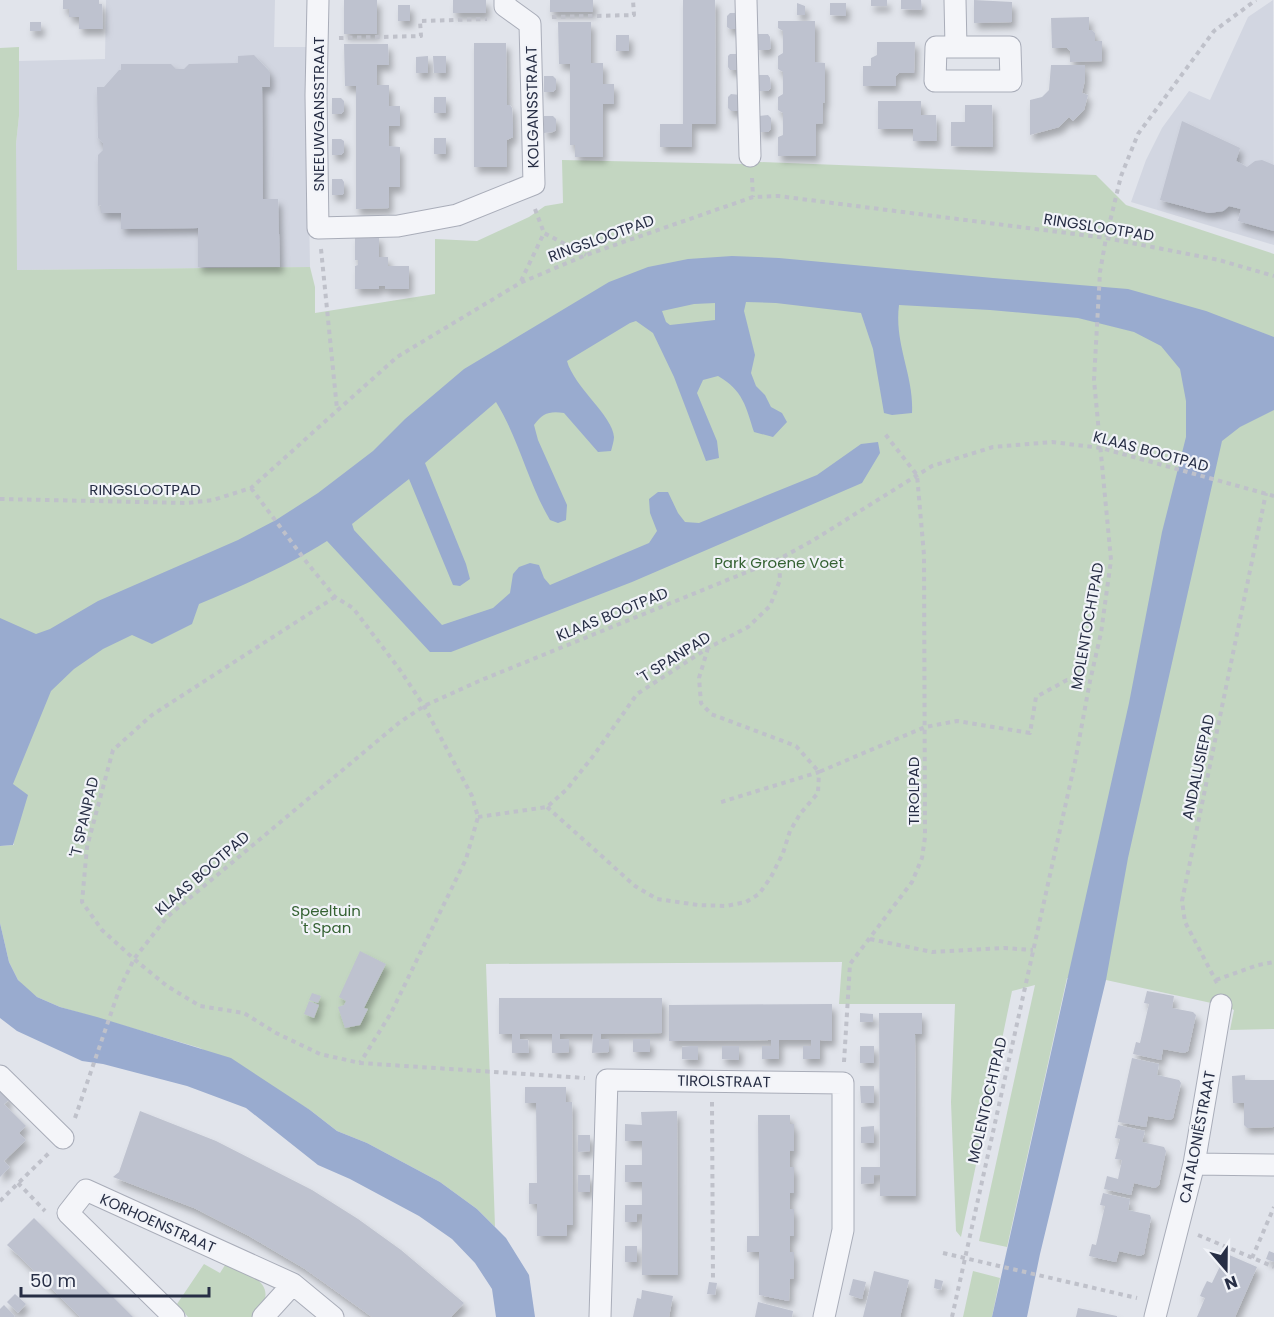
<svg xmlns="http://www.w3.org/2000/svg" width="1274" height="1317" font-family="Poppins,sans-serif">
	<defs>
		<filter id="shadow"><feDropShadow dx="3.5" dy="6" stdDeviation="3" flood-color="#0004"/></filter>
	</defs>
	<rect width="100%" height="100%" fill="#e1e4eb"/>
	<!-- built -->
	<path fill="#d2d6e1" d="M106,0H275L274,47H306L310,267L16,270V144L19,116V61L105,59Z
		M1273,0L1274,245L1131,202L1146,160L1162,128L1189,91L1210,100L1248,17Z"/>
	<!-- green -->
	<path fill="#c3d6c1" d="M19,47V116L16,144L17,270L310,267L315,287V313L435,294V239L477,241L529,217L545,206L563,203L562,160L744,164L760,162L1096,175L1126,205L1274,254V1029L1230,1030L1234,1010L1225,1006L1106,980L1067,978L1007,1247L979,1241L1035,985L1012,991L961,1237L956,1231L951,1102L955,1004H839L842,962L486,964L495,1227L477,1209L440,1182L367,1143L337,1131L310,1110L200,1048L60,1007L37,997L24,987L18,980L9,962L0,923V846L14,845L0,782V48Z
		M227,1262C253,1276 283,1286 253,1317H188L177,1304L204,1264L220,1273Z
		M973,1271L1000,1278L992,1317H963Z"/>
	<!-- water -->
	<path fill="#99abcf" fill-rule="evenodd" d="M732,256L779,258L993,278L1128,289L1206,311L1274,337V410L1240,427L1222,441L1128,858L1106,980L1040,1254L1027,1317H992L1129,703L1162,532L1186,437V401L1180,369L1161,346L1134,332L1078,318L990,310L899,305C894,345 914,375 912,413L892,415L884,413L873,349L861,313L776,303L746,302L744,311L755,355L751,373L756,386L765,395L771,407L782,413L787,422L773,437L754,432C746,407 743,390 718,376L703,380L697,393L717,441L719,458L706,461L674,377L653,333L636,321L630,323L567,361C574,387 613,416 614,437C614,441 612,447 611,451L598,452L564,413C549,411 543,413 534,425L538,440L567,505L566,520L558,523L550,520C528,483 519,439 496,402L425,463L466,564L470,579L460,586L453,585L409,479L352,524L354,530L442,625L493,608L510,593L513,574L519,567L530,563L539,565L544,578L550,585L649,543L657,531L650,513L649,499L658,492H668L678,513L685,522L699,523L817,475L861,444L878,442L880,453L862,483L632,582L451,652H430L327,541C286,567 243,585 199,604L192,624L152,644L132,635L103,649L74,669L51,691L13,784L28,795L13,845L0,846V618L36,634L50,629L98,601L238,540L276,520L318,493L373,451L405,419L464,369L609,282L648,267L688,259ZM715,303V320L670,325L666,322L662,311L694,304Z
		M0,923L9,962L18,980L37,997L60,1007L97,1017L231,1058L310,1110L337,1131L367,1143L440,1182L477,1209L506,1238L529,1275L535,1317H496L492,1289L475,1263L452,1239L419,1216L350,1179L318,1165L246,1108L187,1086L103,1064L82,1061L17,1031L0,1018Z"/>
	<!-- building -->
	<path fill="#bec2cf" filter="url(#shadow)" d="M63,0H99V4H102L103,29H79V17H69V9H63Z
		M344,0H377V34H344Z
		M453,0H486V13H453Z
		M550,0H593V12H550Z
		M683,0H715L716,124H692V147H660V124H683Z
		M871,0H887V6H871Z
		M901,0H921L922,10L901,9Z
		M974,0L1012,2V22L974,23Z
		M797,3L805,6V15H797Z
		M830,3H846V16L830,15Z
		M398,5H410V21H398Z
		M730,13H739L740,29H730L727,27V16Z
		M1089,17V30H1092L1095,33V41H1102V61L1070,62V51L1067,48H1052L1051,18Z
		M778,21H815V62L825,63V102L823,103V123L816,124V156H778V137L783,135V113L778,110V97L783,94V72L778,69V56L783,53V31L778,28Z
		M30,22H41V31H30Z
		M558,22H591V63H603V84H614V104H603V157H575V145H570V64H559Z
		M758,34H768L770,37L771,48L768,50H758Z
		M616,35H629V51H616Z
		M877,42H915L914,73H899L896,76V86H863V66H871V58L877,55Z
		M474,43H506L507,105H510L512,108L513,125V137L507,140V167H474Z
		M344,44H388L389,65H377V85H389V106H400V126H389V146L400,147V187H389V208L356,209V86H345Z
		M730,54H740V70H730L728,67V56Z
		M254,55L270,72V87H262L263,199H278L280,267H198V228L121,229V213H101V205L98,206V155L103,150V143L98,138L97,87H104L119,70H121V64H171L176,69H184L189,64L238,63V56Z
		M428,56V73H416V57Z
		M433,56H446V73H434Z
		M1051,65H1085V80L1082,93L1088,95L1084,110L1073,121L1069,117L1059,127L1030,135V100L1042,97L1049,90Z
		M758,75H768L770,78L771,88L768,91H759Z
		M544,76H553L556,79V89L553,92H544Z
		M731,94L740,95V111H731L728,108V97Z
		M434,97H446V113H434Z
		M332,98H341L344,101V111L341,114H332Z
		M878,101H921V115H936L937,141H913V129H878Z
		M965,105H992L993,147L951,146V122H965Z
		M768,115L771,118V129L768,132H759V116Z
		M544,116H553L556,119V130L553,132L544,133Z
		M1182,121L1240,148L1236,161L1247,167L1255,161L1262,160L1274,165V231L1238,221L1241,209L1229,206L1223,211L1209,213L1160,200Z
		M434,138H446V154H434Z
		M332,139H341L344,141V152L341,155H332Z
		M332,179H342L344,182V193L342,195H332Z
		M355,236H379V257H388V266H409V289H385V286H379V289H355V266L358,265V260H355Z
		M360,951L386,964L364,1008L368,1009L360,1025L345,1028L338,1007L344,1005L346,1001L339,997Z
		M1147,991L1174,996L1172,1008L1193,1012L1196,1015L1188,1051L1184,1053L1163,1049L1161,1060L1133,1054L1136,1042L1140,1043L1149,1004L1144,1003Z
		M312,993L321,996L318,1003L309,1000Z
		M499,998H662V1033L601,1034V1039H609V1052L592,1053L593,1034H560V1039H569V1052L561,1053H552V1034H520V1039L528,1040L529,1053H512V1034H499Z
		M309,1001L319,1005L314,1018L304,1014Z
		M832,1004V1041L820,1040V1059H803V1046H811V1040H779V1059H762V1046H771V1040L669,1041V1005Z
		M860,1013L873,1014V1022H860Z
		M879,1013H922V1034H915L916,1196H880V1175H874V1183L861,1184V1167H880Z
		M633,1039H650V1052H633Z
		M690,1046H698V1060L682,1059V1047Z
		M722,1046H739V1060L722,1059Z
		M860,1046H874V1063H860Z
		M1132,1058L1159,1064L1157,1075L1179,1080L1181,1083L1173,1118L1170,1120L1148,1116L1146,1127L1118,1122Z
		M1245,1075V1080H1274V1127L1247,1128L1244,1125V1103H1233L1232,1076Z
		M860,1086H874V1103H861Z
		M525,1087H566V1102H572L573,1225H567V1236H537V1204H529V1183H537L536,1103H525Z
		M0,1089L10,1099L4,1104L26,1126L19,1133L26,1140L4,1161L10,1167L0,1177Z
		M140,1111L216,1141L312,1190L358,1219L401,1250L464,1303L451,1317H372L305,1269L249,1236L194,1208L113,1177L119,1172Z
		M677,1111L678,1275H642V1214H637V1222H625V1205H642V1182H625V1165H642V1141H625V1124L642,1125L641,1112Z
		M758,1115H790V1124H794V1151H790V1167H794V1193H790V1209H794V1236H790V1252H794V1278L790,1279L789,1301L759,1295V1252H747V1236H759Z
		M1118,1125L1145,1131L1142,1142L1164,1147L1166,1151L1159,1185L1155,1188L1134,1183L1131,1195L1104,1189L1107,1176L1118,1179L1122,1160L1115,1159L1120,1139L1115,1138Z
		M874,1126V1143H861V1127Z
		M578,1135H590V1151L578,1152Z
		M578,1175H590V1192H578Z
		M1103,1193L1130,1199L1128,1210L1150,1215L1151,1218L1144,1254L1140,1256L1119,1251L1116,1262L1089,1256L1092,1244L1096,1245L1105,1206L1100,1205Z
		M34,1218L133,1317H80L19,1256L7,1245Z
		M625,1246H637V1262H625Z
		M1220,1251L1257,1267L1235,1317H1197L1205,1298L1200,1296L1203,1289L1207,1281L1212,1283L1222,1262L1216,1259Z
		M1269,1251L1274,1253V1262L1266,1259Z
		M874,1271L909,1280L900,1317H863Z
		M853,1279L866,1282L862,1299L849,1295Z
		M935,1279L943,1281L941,1290L934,1288Z
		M709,1282L717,1283L715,1295L707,1294Z
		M642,1290L673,1296L669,1317H633L637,1298L641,1299Z
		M15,1294L26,1304L18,1313L7,1302Z
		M758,1302L793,1311L792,1317H755Z
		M4,1305L15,1316L14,1317H0V1309Z
		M1078,1308L1117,1316V1317H1076Z"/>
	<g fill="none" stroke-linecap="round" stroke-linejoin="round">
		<!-- street casing -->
		<g stroke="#a9adb9" stroke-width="23">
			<path id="street" d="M318,0L316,95L318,228L398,226L457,215L534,184L530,24L505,6V0
				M746,0L750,156
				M955,0L956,47
				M936,47H1010L1011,81H935Z
				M0,1076L63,1138
				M1194,1164L1274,1165
				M174,1317L68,1213L86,1190L293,1284L333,1317
				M263,1317L293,1284
				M600,1317L607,1080L843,1083V1230L824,1317
				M1155,1317L1194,1164L1221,1005"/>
		</g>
		<!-- path -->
		<path stroke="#bfc1ca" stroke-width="4" stroke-dasharray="4.5 4.5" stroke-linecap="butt" d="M552,17L634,15L633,0
			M339,38L421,36L420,21L487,19
			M752,178L753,197
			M535,209L544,233
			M321,249L337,409
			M521,281L544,233L586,255
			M251,488L308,564L335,597L353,608L400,670L424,706L449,753L472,796L478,817L466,859L427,939L391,1013L360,1063
			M0,499L187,503L213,500L251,488L397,357L520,283L586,255L753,197L778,196L1106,238L1219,260L1274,276
			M335,597L152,715L113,750L87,847L82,902L102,930L134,959L167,986L200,1006L244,1013L276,1033L320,1054L360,1063L585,1078
			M708,648L699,678L701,703L711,714L796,746L819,772L925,727L957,721L1030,733L1036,697L1067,680L1090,681
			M547,807L635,886L657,899L698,905L726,906L746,902L759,894L771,877L783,853L790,831L800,814L818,793L819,772L718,803
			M478,817L547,807L567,789L594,755L637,694L708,648L748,627L770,606L780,580L779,559
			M870,939L932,952L1004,948L1033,950
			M1216,980L1258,965L1274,962
			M1217,983L1185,922L1182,901L1266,493
			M844,1062L850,964L912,882L922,858L925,837L924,555L917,475L885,434
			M712,1102L713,1281
			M75,1118L119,990L134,959L167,917L400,722L424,706L479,681L779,559L812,541L932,466L993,447L1052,442L1101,448L1274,496
			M18,1183L45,1211
			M0,1201L49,1153
			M1198,1235L1274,1267
			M943,1253L1137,1298
			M1252,1258L1274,1207
			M952,1317L1075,762L1090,681L1101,633L1111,560L1094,380L1100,272L1106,238L1121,176L1138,134L1214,31L1256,0"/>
		<!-- street -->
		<use href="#street" stroke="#f4f5f9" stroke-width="21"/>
	</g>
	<g text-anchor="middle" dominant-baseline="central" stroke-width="4.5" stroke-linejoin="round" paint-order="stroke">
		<!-- street labels -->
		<g font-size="15" fill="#272e45" stroke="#f1f3f8">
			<text transform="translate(532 107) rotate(-91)">KOLGANSSTRAAT</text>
			<text transform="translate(318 114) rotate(-90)">SNEEUWGANSSTRAAT</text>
			<text transform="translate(1099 227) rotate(9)">RINGSLOOTPAD</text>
			<text transform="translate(601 238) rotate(-20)">RINGSLOOTPAD</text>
			<text transform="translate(1151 451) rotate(15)">KLAAS BOOTPAD</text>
			<text x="145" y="489">RINGSLOOTPAD</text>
			<text transform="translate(612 614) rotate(-22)">KLAAS BOOTPAD</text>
			<text transform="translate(1087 626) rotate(-80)">MOLENTOCHTPAD</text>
			<text transform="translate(674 657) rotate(-32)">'T SPANPAD</text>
			<text transform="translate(1198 767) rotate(-78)">ANDALUSIEPAD</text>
			<text transform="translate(913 791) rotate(-90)">TIROLPAD</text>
			<text transform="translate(84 817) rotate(-77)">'T SPANPAD</text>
			<text transform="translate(202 873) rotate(-41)">KLAAS BOOTPAD</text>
			<text transform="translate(724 1081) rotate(1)">TIROLSTRAAT</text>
			<text transform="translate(987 1100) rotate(-77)">MOLENTOCHTPAD</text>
			<text transform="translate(1197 1137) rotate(-79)">CATALONIËSTRAAT</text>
			<text transform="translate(158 1223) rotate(24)">KORHOENSTRAAT</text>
		</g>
		<!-- park labels -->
		<g font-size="15" fill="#356233" stroke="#f1f3f8">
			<text x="779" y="562">Park Groene Voet</text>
			<text x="326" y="910">Speeltuin<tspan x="326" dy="17">'t Span</tspan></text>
		</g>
	</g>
	<!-- north arrow -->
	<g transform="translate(1226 1269) rotate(160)" stroke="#f1f3f8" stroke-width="4.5" paint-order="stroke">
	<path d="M0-4.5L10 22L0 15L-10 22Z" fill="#272e45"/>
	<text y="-9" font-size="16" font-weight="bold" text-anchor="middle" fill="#272e45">N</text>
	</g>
	<!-- scale -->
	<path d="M21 1287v9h188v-9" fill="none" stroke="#272e45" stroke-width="3"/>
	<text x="30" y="1287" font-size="18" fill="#272e45" stroke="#f1f3f8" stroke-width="4.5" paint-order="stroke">50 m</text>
</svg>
